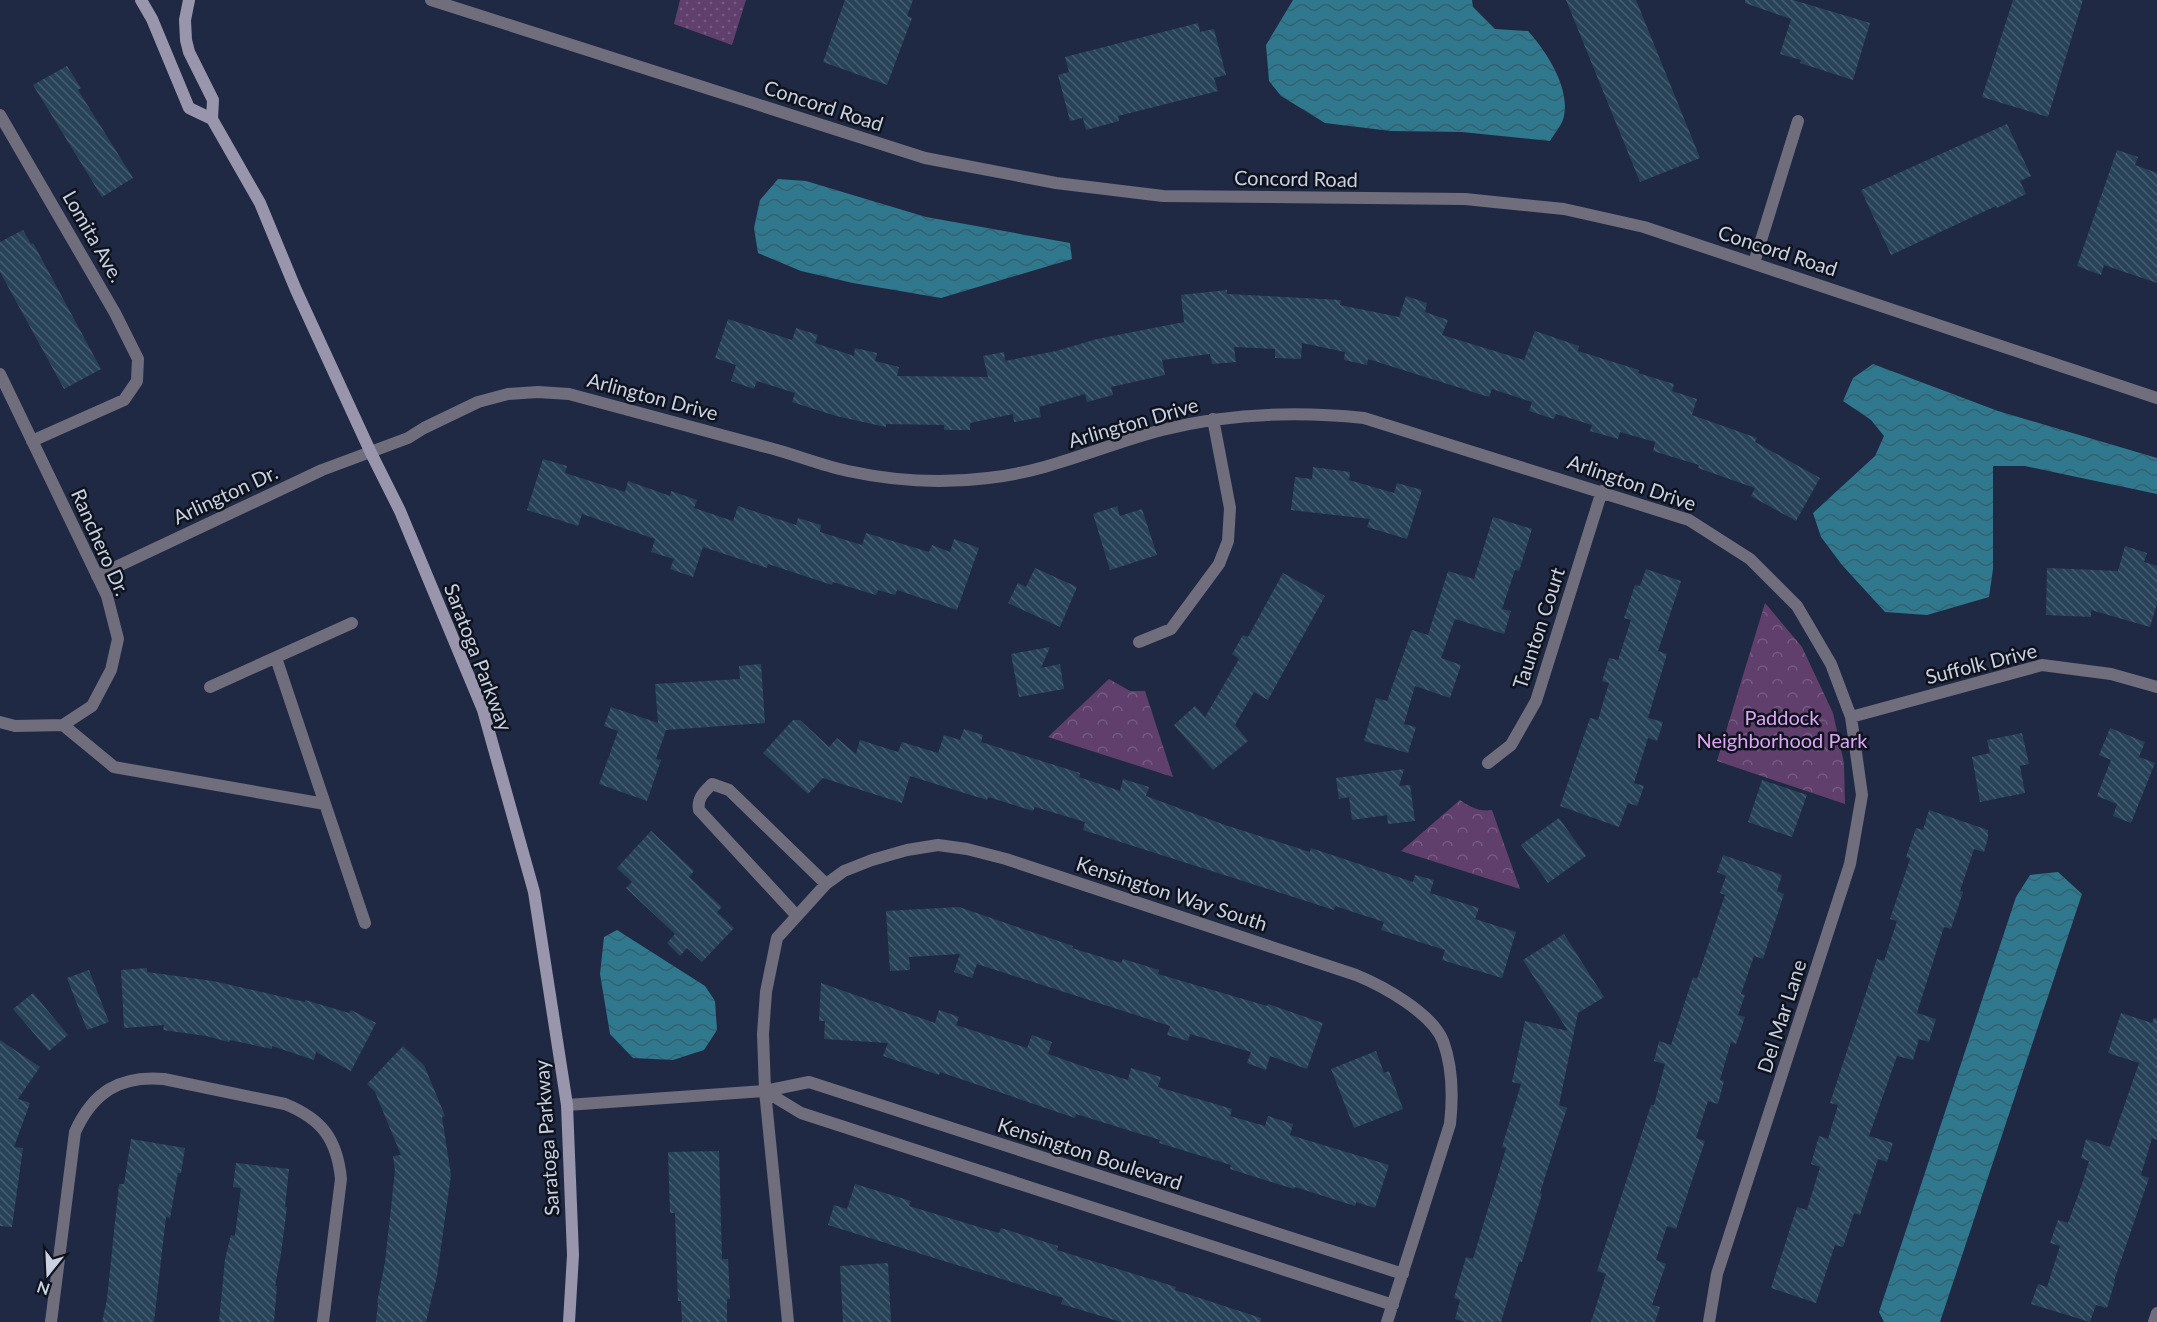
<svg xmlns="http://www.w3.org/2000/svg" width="2157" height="1322" font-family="Lato,sans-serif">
	<defs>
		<pattern id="forest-crowns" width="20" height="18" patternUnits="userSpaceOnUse" patternTransform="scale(1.5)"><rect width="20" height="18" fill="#603f6d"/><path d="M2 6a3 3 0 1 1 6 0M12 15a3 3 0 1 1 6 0" fill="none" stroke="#755a82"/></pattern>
		<pattern id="garden-dots" width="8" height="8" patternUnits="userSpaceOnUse" patternTransform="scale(1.5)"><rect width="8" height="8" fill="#603f6d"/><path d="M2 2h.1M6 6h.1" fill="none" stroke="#755a82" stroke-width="1.8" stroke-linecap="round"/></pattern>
		<pattern id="water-waves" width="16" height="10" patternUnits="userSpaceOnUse" patternTransform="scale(1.5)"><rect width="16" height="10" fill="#30788d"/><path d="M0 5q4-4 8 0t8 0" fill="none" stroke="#356170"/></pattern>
		<pattern id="building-back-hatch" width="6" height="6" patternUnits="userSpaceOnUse" patternTransform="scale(1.5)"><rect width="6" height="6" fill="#284358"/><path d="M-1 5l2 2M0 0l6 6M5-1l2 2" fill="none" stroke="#465d70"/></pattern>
	</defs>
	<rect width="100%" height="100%" fill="#202943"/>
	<!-- forest -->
	<path fill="url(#forest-crowns)" d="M1765,603L1802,647L1833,713L1844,763L1845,804L1717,761Z
		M1109,679L1130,691H1145L1173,777L1048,737Z
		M1460,800C1470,807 1480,812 1492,810L1520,889L1401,851Z"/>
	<!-- garden -->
	<path fill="url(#garden-dots)" d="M680,0H746L732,45L674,24Z"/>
	<!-- water -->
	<path fill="url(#water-waves)" d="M1293,0H1472L1473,7L1495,29L1528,31C1546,51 1570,87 1564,116C1563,124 1554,134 1550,141L1462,132L1391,131L1325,123L1281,96L1269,81L1266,45Z
		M778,179L806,181L926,217L1070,243L1072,259L941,298L853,283L801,271L758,253L754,228L760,200Z
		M1873,364L1998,411L2157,458V494L2025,466H1993V569L1989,597L1927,615L1885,612L1842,565L1821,537L1813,513L1875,456L1884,436L1871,420L1843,401L1853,378Z
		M2058,872L2082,894L1940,1322H1884L1879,1312L2016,897L2030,875Z
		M617,930L705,986L715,1001L717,1030L704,1050L673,1060L633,1058L610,1034L600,974L604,937Z"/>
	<!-- building -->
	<path fill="url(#building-back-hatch)" d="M845,0H913L907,16L912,18L887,85L823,62Z
		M1566,0H1636L1700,158L1640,182Z
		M1745,0H1793L1870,23L1853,80L1800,63L1801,60L1780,54L1791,19L1745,3Z
		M2013,0H2083L2048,117L1982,97Z
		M1198,23L1200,32L1214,29L1226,75L1214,78L1218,91L1118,116L1119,121L1086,130L1083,118L1070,121L1058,75L1069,72L1065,57Z
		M67,66L81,88L78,90L133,178L102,197L33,85Z
		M2007,124L2031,176L2020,181L2026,194L1997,208L1996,206L1891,255L1861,190Z
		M2117,150L2138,157L2135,165L2157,173V283L2104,265L2101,275L2077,266Z
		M23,230L31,244L33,243L101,369L64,389L0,272V242Z
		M1227,290V294L1341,300L1340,305L1399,317L1406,296L1427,303L1425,312L1448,320L1442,335L1524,360L1535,331L1579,346L1578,351L1639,370L1638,373L1674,384L1672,391L1697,399L1692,415L1757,438L1755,442L1820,478L1796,521L1751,496L1755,488L1698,468L1699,465L1653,451L1655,442L1620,432L1618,439L1590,431L1592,425L1556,414L1554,419L1529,411L1532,402L1492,389L1489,397L1368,359L1367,365L1344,360L1345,352L1302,343L1301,359L1275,358V349L1234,347L1236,362L1212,364L1210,354L1162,360L1165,375L1111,387L1113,395L1087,402L1085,394L1039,407L1041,417L1014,422L1013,414L970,423V430H944V425L886,424V427L836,416L792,402L795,393L757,381L754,389L731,381L736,365L715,358L728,319L792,340L796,328L818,335L815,343L854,356L855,348L877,353L875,361L899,367L897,376L988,377L983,356L1004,352L1005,361L1056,351L1097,339L1184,322L1181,295Z
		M543,459L567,466L565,473L625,492L628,481L670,496L671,491L697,500L694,508L733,521L738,506L796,525L798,518L821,525L820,532L862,545L866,533L929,552L932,545L950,552L954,539L979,548L957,610L897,590L895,595L878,590L876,595L833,582L832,585L768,564L767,568L703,547L693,577L670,569L674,559L651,552L655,539L582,514L578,526L527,510Z
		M1313,467L1350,472L1349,480L1394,493L1397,483L1422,490L1407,539L1367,527L1370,519L1291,510L1295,477L1312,479Z
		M1117,506L1120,516L1142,509L1157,555L1110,570L1093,514Z
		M1493,517L1532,529L1519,571L1515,570L1502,609L1511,611L1504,634L1455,619L1441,658L1461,665L1450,698L1415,686L1404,724L1416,727L1408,753L1364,741L1376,698L1387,701L1412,630L1428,635L1448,571L1474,579Z
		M2125,546L2147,553L2144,562L2157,566V604L2150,627L2091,610V617L2046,615L2047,568L2118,571Z
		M1035,568L1077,587L1060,627L1008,603L1018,583L1026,587Z
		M1646,569L1681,581L1658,651L1667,654L1648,718L1663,722L1657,741L1648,738L1634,783L1644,786L1637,806L1628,803L1619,827L1560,806L1590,718L1598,720L1609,683L1602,681L1609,658L1618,660L1631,620L1624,618L1635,585L1640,586Z
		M1283,573L1325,596L1268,700L1254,692L1235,725L1248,741L1213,770L1174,725L1195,706L1205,717L1239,659L1232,654L1243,635L1248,637Z
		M1050,647L1041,668L1060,664L1064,689L1019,697L1011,654Z
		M761,664L765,723L666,730L656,759L661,760L647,801L599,784L618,731L604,726L611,707L658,723L655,684L740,679L739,666Z
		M793,720H800L829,747L837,738L856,754L860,740L898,752L902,742L938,753L944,735L960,740L964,729L983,735L981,742L1080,773L1079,777L1120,791L1123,779L1149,787L1146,796L1225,825L1310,852L1311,848L1413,882L1415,875L1434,880L1430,893L1479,908L1475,919L1516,932L1502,978L1442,960L1445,950L1381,930L1384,922L1335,906L1334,910L1083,830L1085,822L1035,807L1033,811L988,797L987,800L910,776L902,803L823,778L808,794L763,753Z
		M2110,728L2145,742L2139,757L2155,763L2131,823L2113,816L2117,804L2097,796L2111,760L2099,755Z
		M2022,733L2029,764L2020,766L2025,793L1980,802L1972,757L1990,753L1987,740Z
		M1404,769L1399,786L1410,785L1415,821L1388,824L1387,815L1352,820L1349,797L1339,799L1336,778Z
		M1762,780L1807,795L1792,837L1748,822Z
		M1929,810L1988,830V838L1984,852L1974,849L1960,891L1963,892L1951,929L1944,927L1917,1013L1936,1019L1929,1042L1919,1039L1913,1060L1897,1056L1869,1136L1893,1143L1887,1162L1878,1159L1860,1215L1854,1213L1843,1247L1835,1245L1816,1303L1771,1288L1797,1207L1807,1210L1820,1167L1811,1164L1819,1136L1828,1139L1838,1105L1830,1103L1877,959L1884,961L1897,921L1890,919L1910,859L1906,857L1916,828L1923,830Z
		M1559,818L1586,856L1548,883L1521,845Z
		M651,831L694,871L689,877L722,907L717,912L734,928L702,962L687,948L680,956L667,943L675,934L626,888L632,882L617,868Z
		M1723,855L1782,875L1777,891L1784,894L1763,959L1754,956L1741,994L1745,995L1738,1015L1745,1017L1736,1044L1731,1042L1720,1080L1724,1081L1718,1104L1708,1101L1696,1138L1705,1141L1676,1229L1667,1226L1656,1260L1666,1264L1652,1305L1660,1307L1655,1322H1591L1606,1274L1597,1271L1651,1105H1654L1665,1064L1654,1061L1659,1041L1671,1045L1693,977L1697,979L1725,895L1720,893L1726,876L1717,872Z
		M959,907L1073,946L1072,948L1121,963L1123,959L1159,970L1158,974L1267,1006L1268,1004L1323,1023L1307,1069L1270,1056L1266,1070L1247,1063L1251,1052L1190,1034L1188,1041L1167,1035L1170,1026L977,964L972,978L954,972L960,954L909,957L910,970L890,971L886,911Z
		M1564,934L1604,997L1578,1013L1559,1105L1567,1108L1540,1193L1542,1194L1522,1262H1519L1501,1322H1465L1455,1319L1460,1300L1454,1298L1466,1257L1473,1259L1506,1148L1502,1147L1521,1084L1512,1082L1525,1021L1568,1031L1523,960Z
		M147,968V972L213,981L305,1002V1000L349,1013L351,1010L376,1023L351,1071L316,1052L314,1060L272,1046V1049L230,1040L229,1042L206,1036L163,1030L164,1025L124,1028L121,970Z
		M89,970L109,1022L87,1030L67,978Z
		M821,983L935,1023L939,1010L959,1017L956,1025L1027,1048L1032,1035L1052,1042L1048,1054L1088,1068L1128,1080L1131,1068L1161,1077L1158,1087L1232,1109L1230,1116L1265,1126L1268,1116L1293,1124L1290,1135L1389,1165L1375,1208L1356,1202L1355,1206L1295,1187L1294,1189L1230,1169L1231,1165L1159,1143L1160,1140L1076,1114L1075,1118L940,1072L939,1075L883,1056L888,1043L824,1039L825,1021H819Z
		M33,993L68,1035L49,1051L13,1009Z
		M2121,1013L2152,1023L2154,1018L2157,1019V1140L2152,1138L2141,1175L2149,1178L2114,1281H2115L2107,1308L2096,1305L2090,1322L2031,1304L2038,1284L2047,1287L2060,1246L2050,1243L2058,1220L2068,1223L2082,1184L2089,1161L2081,1158L2086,1139L2110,1147L2139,1063L2108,1053Z
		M0,1040L40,1067L18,1099L30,1103L14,1147L23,1148L12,1227L0,1226Z
		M403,1046L424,1065L445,1116L442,1117L451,1175L437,1276L426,1322H376L378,1303H377L385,1262L395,1171L393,1156L401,1155L375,1092L367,1084Z
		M1376,1051L1384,1073L1389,1071L1403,1109L1354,1128L1331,1069Z
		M131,1139L185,1148L181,1173H178L170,1218L166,1217L154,1322H102L107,1299L119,1184H124Z
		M719,1151L722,1259H728L730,1299H727V1322H682L681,1301H678L675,1213H670L668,1152Z
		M236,1163L289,1169L285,1207H287L281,1254L275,1286H277L274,1322H219L225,1259L231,1235L235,1236L241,1188L233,1187Z
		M855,1184L911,1201L909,1206L999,1233L1001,1228L1058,1246L1057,1250L1176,1287L1175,1290L1261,1318V1322H1121L1061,1304L1063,1298L828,1225L834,1205L847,1209Z
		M888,1263L891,1322H843L840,1266Z"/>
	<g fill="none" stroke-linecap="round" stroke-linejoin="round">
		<!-- street -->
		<path stroke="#706e7d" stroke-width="12" d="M431,0L925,158L1056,183L1163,196L1465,199L1564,209L1644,227L2157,398
			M0,115L115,313L138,359L137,381L124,400L32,441
			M1754,263L1798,121
			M0,374L107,596L118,639L111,670L92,706L63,725L15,726L0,722
			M97,576L322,470L408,438L424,428L478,402L508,394L538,392L569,394C635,412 700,429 766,447C794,454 820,465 848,471C894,481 941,484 988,478C1048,472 1104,445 1162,430C1229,413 1296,411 1364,418L1689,520L1750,559L1797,606L1831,664L1851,717L1862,795L1850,864L1717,1274L1709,1322
			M1139,642L1171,629L1219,564L1228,541L1230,508L1213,419
			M276,658L365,923
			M210,687L352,623
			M1851,717L2042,665L2111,674L2157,687
			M63,725L114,767L325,804
			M1488,763L1511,745L1536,701L1602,491
			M797,916L699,810C697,798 704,792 712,784L729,790L826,884
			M765,1091L801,1113L1393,1305
			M567,1105L765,1091L809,1082L1403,1274
			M51,1322L75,1132C93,1092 120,1075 164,1079L285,1104C322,1119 337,1139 341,1179L323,1322
			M788,1322L765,1091L763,1034L766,992L777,938L826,884L844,871L872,860L907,850L938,845L967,849L1006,859L1356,975C1383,986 1432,1013 1443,1041C1453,1068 1453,1097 1450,1124L1387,1322
			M2154,1322L2157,1313"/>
		<!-- secondary -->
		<path stroke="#9895ac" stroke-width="12" d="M141,0L152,19L189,108L212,119
			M189,0L185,20L186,40L189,52L213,100L212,119L260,203L296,290L371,453L400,511L483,710L534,892L567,1105L573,1255L569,1322"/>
	</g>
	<g text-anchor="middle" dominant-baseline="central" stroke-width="5" stroke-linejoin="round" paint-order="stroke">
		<!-- street labels -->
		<g font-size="20" fill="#cad1e2" stroke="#0e131e">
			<text transform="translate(824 105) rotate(18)">Concord Road</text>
			<text transform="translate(1296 178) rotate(1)">Concord Road</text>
			<text transform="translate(94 236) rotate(60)">Lomita Ave.</text>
			<text transform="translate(1778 250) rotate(18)">Concord Road</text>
			<text transform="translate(653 396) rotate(15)">Arlington Drive</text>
			<text transform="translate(1133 422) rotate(-16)">Arlington Drive</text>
			<text transform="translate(1632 482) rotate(19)">Arlington Drive</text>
			<text transform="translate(225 494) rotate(-25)">Arlington Dr.</text>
			<text transform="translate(101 542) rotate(66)">Ranchero Dr.</text>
			<text transform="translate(1538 628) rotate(-72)">Taunton Court</text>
			<text transform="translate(479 657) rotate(69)">Saratoga Parkway</text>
			<text transform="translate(1981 663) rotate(-14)">Suffolk Drive</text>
			<text transform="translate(1172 893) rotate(18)">Kensington Way South</text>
			<text transform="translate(1781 1016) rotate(-72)">Del Mar Lane</text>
			<text transform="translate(546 1138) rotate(-94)">Saratoga Parkway</text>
			<text transform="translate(1090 1153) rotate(18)">Kensington Boulevard</text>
		</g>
		<!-- park labels -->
		<g font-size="20" fill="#dea4f5" stroke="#0e131e">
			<text x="1782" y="717">Paddock<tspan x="1782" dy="23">Neighborhood Park</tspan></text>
		</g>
	</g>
	<!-- north arrow -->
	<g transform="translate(48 1274) rotate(198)" stroke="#0e131e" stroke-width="4.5" paint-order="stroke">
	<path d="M0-4.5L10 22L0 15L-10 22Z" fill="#cad1e2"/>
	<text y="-9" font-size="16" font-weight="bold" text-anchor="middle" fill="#cad1e2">N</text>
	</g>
</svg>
